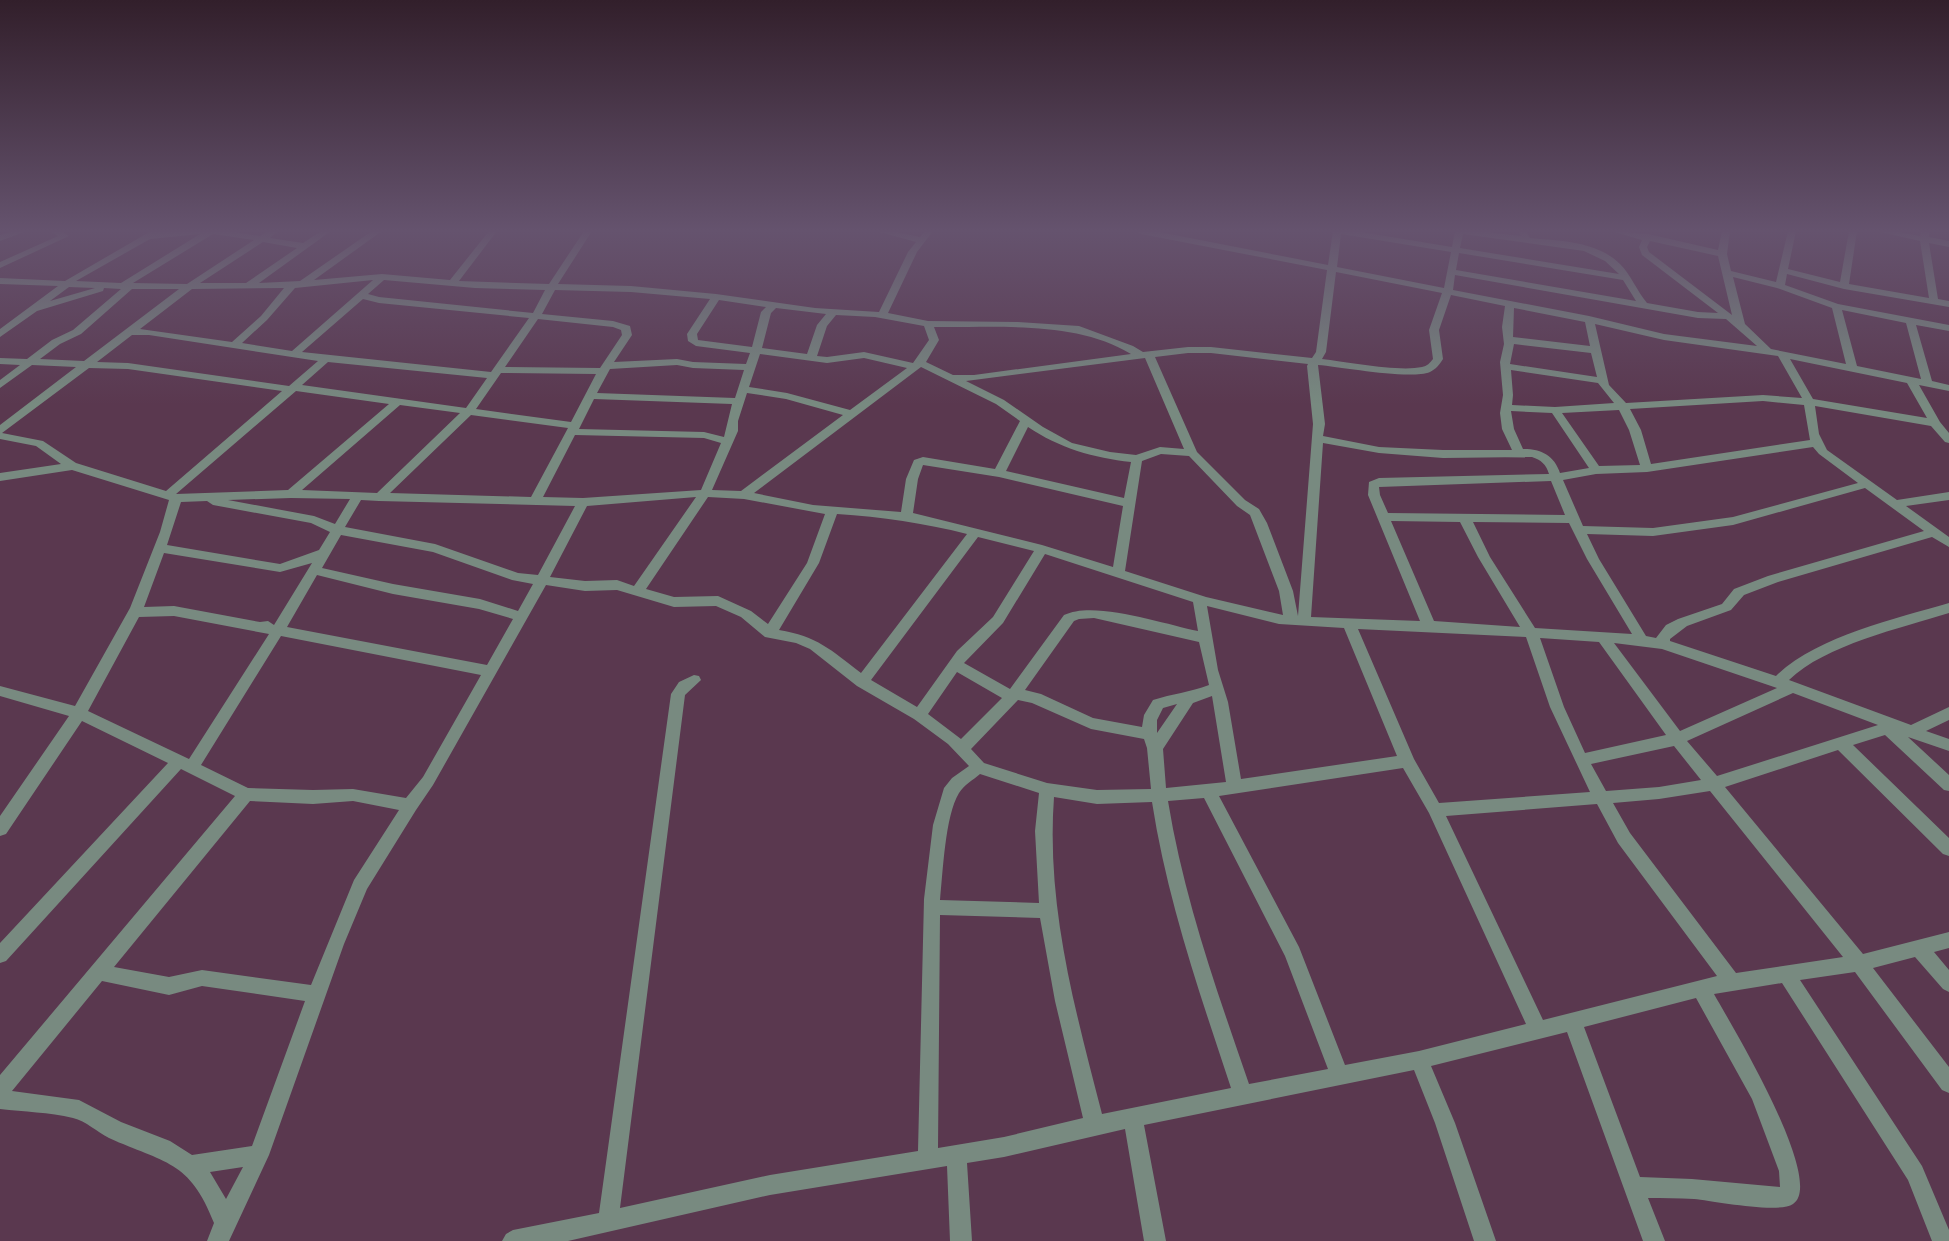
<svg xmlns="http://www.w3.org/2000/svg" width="1949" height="1241" font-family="'Libre Baskerville',serif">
	<rect width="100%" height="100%" fill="#5a384f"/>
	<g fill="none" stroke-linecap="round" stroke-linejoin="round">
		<!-- minor -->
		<path fill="#788a80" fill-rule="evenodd" d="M14,231H27L0,241V235Z
			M50,231H61L69,236L0,268V262L58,236Z
			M151,231H228L260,236L268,231H278L270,238L303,243L321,231H331L259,283L300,281L372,231H382L314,280L382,274L450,280L489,231H497L459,281L549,284L584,231H592L558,284L631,286L716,294L815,308L879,312L908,252L916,242L876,231H891L920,237L925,231H933L917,252L888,313L928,321L1018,322L1079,326L1133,346L1143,352L1188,347H1211L1312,358L1316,352L1327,270L1141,234L1137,231H1154L1328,265L1333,231H1355L1452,247L1455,231H1478L1521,236L1518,231H1526L1530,238C1560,241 1597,241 1620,264C1631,275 1637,291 1647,303L1698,312L1718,313L1642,255L1639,247L1642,240L1611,231L1648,234L1718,250L1722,231H1730L1727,254L1731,271L1776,282L1788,231H1796L1788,269L1840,282L1849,231H1857L1849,284L1929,298L1920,241L1876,231H1893L1920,236L1921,231H1929V237L1949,241V247L1929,243L1938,299L1949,301V307L1844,289L1787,274L1785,285L1838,304L1949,325V331L1916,325L1932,381L1949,385V391L1919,385L1940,422L1949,433V443L1945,442L1931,426L1815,406L1819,434L1827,450L1897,500L1949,492V500L1906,506L1949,537V547L1932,537L1778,582L1744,595L1731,610L1687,626L1670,639V641L1776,676C1817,636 1895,619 1949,603V613C1901,628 1825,645 1789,680L1911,725L1949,707V720L1926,731L1949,739V751L1908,737L1949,775V791L1944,790L1885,735L1853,745L1949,838V856L1943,854L1838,750L1725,787L1863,954L1949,932V948L1934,952L1949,970V992L1943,989L1915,957L1873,968L1949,1067V1093L1942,1090L1855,972L1800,980L1922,1166L1949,1230V1241H1932L1908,1180L1782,983L1714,994C1729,1021 1827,1182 1793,1204C1778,1214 1714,1201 1694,1199C1679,1198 1663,1198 1648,1198L1665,1241H1643L1567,1032L1431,1066L1455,1123L1496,1241H1474L1435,1123L1414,1070L1144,1125L1166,1241H1144L1125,1129L1004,1157L967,1163L972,1241H950L947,1166L770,1195L568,1241H502L506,1234L513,1230L599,1213L671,694L679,682L694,675L699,676L701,680L685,695L620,1208L770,1175L918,1151L924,899L933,825L944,788L952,778L969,766L948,744L914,719L857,686L810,649L796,643L765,637L741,617L716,606L674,607L617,590L585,591L546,585L433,785L416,810L367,889L344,944L269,1155L229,1241H207L214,1223C190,1160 164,1163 109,1138C97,1132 86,1121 73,1118C49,1112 24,1112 0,1109V1075L235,796L181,769L6,961L0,963V943L168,763L82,721L6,834L0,836V816L69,716L0,696V686L75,706L130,608L160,532L169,500L72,470L0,481V473L61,464L36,446L0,439V425L76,367L32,365L0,388V380L20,365L0,364V358L27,359L52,340L73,330L121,289L104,288L103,291L37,311L0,337V329L58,286L0,284V278L65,281ZM200,234L121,283L76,281L150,239ZM213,234L254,240L187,284L133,283ZM1341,234L1451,252L1444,288L1337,267ZM1463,234L1584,251L1605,261L1619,274L1460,248ZM1650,241L1718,256L1732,315L1649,252L1647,247ZM263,242L297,248L246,283H200ZM1459,253L1623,280L1636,301L1456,270ZM1336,272L1442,293L1429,330L1433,359C1430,363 1427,366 1422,367C1399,372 1347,362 1322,359L1326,352ZM1455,275L1698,318L1726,319L1757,346L1664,334L1589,316L1453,290ZM1733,277L1777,288L1832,308L1846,364L1771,349L1745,324ZM373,280L292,351L242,343L267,320L295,288ZM384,280L475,288L545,290L533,313L379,297L368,294ZM69,287L95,288L50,301ZM284,288L261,316L232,342L140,329L192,289ZM132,289H179L84,361L40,359L60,344L81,334ZM555,290L631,292L710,299L687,334L688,341L696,346L750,353L746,364L693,362L677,359L614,362L632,335L630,326L613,321L542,314ZM1451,295L1505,306L1502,327L1504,344L1500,362L1503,395L1500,413L1502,429L1512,450H1443L1379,447L1323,436L1325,424L1318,365C1343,367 1409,380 1430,372C1436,369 1439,365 1443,359L1439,330ZM363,299L379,303L529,318L491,372L302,352ZM719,300L766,307L761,312L752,347L698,340L697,334ZM776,308L826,314L817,325L807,354L762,348L771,313ZM1514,308L1585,322L1590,346L1513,337ZM1842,310L1906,323L1921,379L1857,366ZM836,315L875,317L924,326L929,340L913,363L864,352L827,357L817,356L827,326ZM538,319L613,327L621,330L622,335L600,368L505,367ZM1595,324L1664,340L1778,356L1802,398L1763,395L1626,403L1609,385ZM934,327C997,328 1076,320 1131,354L974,375H953L926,362L939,340ZM132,335H149L318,361L289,386L128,363L97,362ZM1514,344L1591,353L1597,377L1510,364ZM1188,353H1211L1308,364L1307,366L1313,424L1298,616L1293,591L1267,523L1259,509L1245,500L1197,452L1155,357ZM760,354L827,363L864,358L907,368L850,410L787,393L749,387ZM1145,358L1184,449L1160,447L1136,455L1110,452L1072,443L1043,427L1004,400L966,381ZM1790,359L1907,383L1927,418L1813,399ZM328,362L487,378L466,408L302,385ZM677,365L693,368L744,370L735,398L597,393L610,369ZM921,367L996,404L1020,421L995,469L923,457L914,460L906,479L901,512L813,505L754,493ZM89,368L128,369L282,391L166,491L76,463L43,441L2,433ZM1511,370L1598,383L1614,403L1555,407L1512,405L1513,395ZM501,373L596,374L571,422L476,409ZM296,391L389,404L288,490L176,494ZM747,393L786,399L843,415L741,491L712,490L738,431V421ZM594,399L732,404L724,437L704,432L579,429ZM1763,401L1804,405L1810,440L1651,464L1641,430L1630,409ZM400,405L460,413L377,493L302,490ZM1619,410L1629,430L1640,465L1599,466L1562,413ZM1511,411L1552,413L1589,468L1560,473C1554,455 1541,449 1523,449L1514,429ZM471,415L568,428L531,497L390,493ZM1028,427C1059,448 1094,458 1131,462L1124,498L1006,471ZM575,435L704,438L721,443L701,490L583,498L543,497ZM1323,443L1379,453L1443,458L1532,457C1541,460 1546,464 1549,474L1379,478L1369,482L1368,495L1420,621L1311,617ZM1813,447L1819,454L1858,483L1733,517L1653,528L1583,526L1563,480L1596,474L1647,472ZM1161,454L1189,456L1237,506L1250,515L1279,591L1283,615L1206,597L1125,571L1142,461ZM923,465L999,477L1123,506L1113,567L1042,545L913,513L918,479ZM1551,481L1565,515L1388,513L1380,495L1379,487ZM1865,488L1924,531L1768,576L1734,589L1722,604L1678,619L1666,625L1656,638L1646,636L1599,559L1587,534L1653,536L1733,525ZM696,497L634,586L617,580L585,581L550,577L587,506ZM708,497L744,499L825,514L807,563L768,624L751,611L718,596L674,597L646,589ZM291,498L350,499L335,524L314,516L228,500ZM361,500L379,501L575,506L538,575L518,573L435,544L345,527ZM207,501L213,505L311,523L330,532L319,550L280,564L167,545L181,502ZM837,514C882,517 924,523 967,534L861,673C831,650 817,636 779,630L819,563ZM1391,521L1460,522L1478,557L1520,627L1434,621ZM1473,522L1569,523L1587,559L1632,634L1535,628L1490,557ZM341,535L433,552L512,580L533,584L518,611L480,599L393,584L322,568ZM978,537L1034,551L993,617L957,651L917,707L871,680ZM164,553L280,572L312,563L274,625L268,621L260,622L174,606L144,607ZM1045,554L1193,602L1198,631C1164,624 1094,600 1064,615L1010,689L964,663L1003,623ZM317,575L393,594L479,609L513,619L487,665L287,627ZM1207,606L1279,624L1344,628L1397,756L1241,779L1228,702L1218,670ZM174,616L269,634L189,759L88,711L139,617ZM1094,618L1199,642L1209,685C1190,692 1172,694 1153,700L1144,715L1142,727L1093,718L1041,694L1025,690L1074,621L1079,619ZM1358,629L1526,637L1550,707L1590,792L1439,803L1414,759ZM281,636L481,675L423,777L406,798L353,789L313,790L248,788L201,765ZM1540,638L1599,642L1666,735L1585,753L1564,707ZM1614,643L1662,649L1777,688L1680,731ZM957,672L1002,698L961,739L928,714ZM1793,693L1878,725L1717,776L1687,741ZM1212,696L1226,782L1166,788L1163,749L1193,703ZM1018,700L1032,703L1091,729L1144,739L1147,748L1151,789L1097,790L1047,783L984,763L971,749ZM1177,704L1157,733V720L1163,708ZM1674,746L1701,780L1659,787L1606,791L1591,764ZM1403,768L1429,813L1526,1024L1419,1051L1345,1065L1299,947L1219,796ZM980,774L1039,793L1035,831L1039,903L940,900C943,872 945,816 959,793C964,785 973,780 980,774ZM1710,791L1843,957L1736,973L1630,833L1613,803L1659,799ZM1054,797L1097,804L1152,802C1167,900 1200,994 1231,1088L1102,1114C1075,1009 1046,906 1054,797ZM1204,798L1285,956L1328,1069L1249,1084C1217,991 1184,899 1168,801ZM250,801L313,804L353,801L399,810L354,880L311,985L202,970L169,977L114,967ZM1597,804L1618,843L1717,976L1543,1020L1446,816ZM940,915L1040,918L1055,1001L1083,1118L1004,1137L938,1148ZM102,981L169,995L202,986L305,1001L252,1146L192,1155L170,1141L121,1122L79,1100L12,1091ZM1696,998L1752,1099L1779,1171L1780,1187L1692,1179L1640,1177L1584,1027ZM243,1167L226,1199L210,1172Z"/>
	</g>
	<!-- sky -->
	<linearGradient id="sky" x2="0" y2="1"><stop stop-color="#321f2b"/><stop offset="0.57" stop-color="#65536e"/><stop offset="1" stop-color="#65536e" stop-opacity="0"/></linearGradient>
	<rect width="1949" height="405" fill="url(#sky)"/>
</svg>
